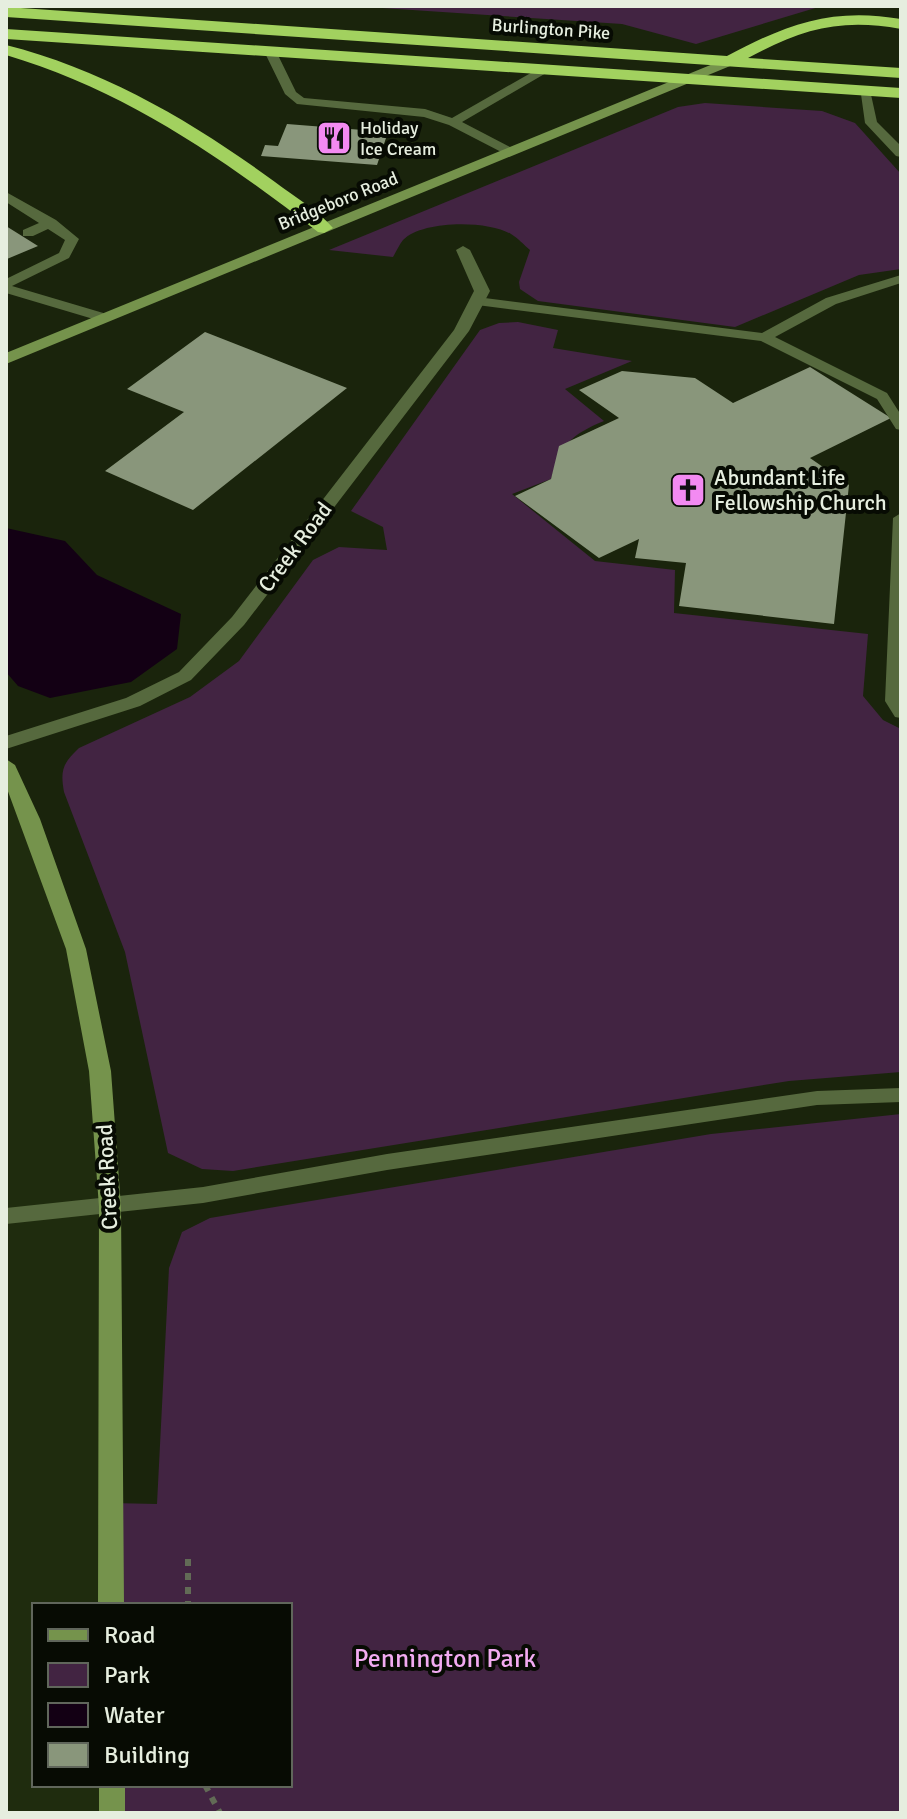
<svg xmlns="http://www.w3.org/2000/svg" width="907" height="1819" font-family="Signika,sans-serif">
	<rect width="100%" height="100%" fill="#1a240c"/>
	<!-- built -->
	<path fill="#1f2c0e" d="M6,778L31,819L100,1072L109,1605H34V1785H106V1813H6Z"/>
	<!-- green -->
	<path fill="#422442" d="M352,6H822L696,44L622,24Z
		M705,103L822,111L855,123L901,174V269L859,275L735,327L538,301L520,289L519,282L530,250C524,245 518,238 511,234C488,220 422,220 403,240C399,245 396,252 393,257L329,250L678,107Z
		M518,322L558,330L553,348L632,361L565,389L604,421C570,435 561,445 551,479L512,494L595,561L675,570L674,613L868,634L863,696L883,720L901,729V1072L789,1081L233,1171L202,1169L168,1153L125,952L64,792C60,770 63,763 79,748L190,697L239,661L313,560L339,547L387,550L383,527L351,511L480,330L499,323Z
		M901,1114V1813H112V1785H290V1605H111V1503L157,1504L169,1268L182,1232L210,1218L711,1134Z"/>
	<!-- water -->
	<path fill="#130014" d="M6,528L65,541L97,575L181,614L177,649L131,682L50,698L18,686L6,672Z"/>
	<!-- building -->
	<path fill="#89967b" d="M287,124L388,132L377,165L261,156L265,145L278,146Z
		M6,226L38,246L7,259Z
		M205,332L347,388L193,510L105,471L184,412L127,389Z
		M810,367L891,418L810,458L849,485L834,624L679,606L686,563L635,558L639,539L599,558L515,496L551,479L559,446L619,418L579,390L622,371L695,378L733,403Z"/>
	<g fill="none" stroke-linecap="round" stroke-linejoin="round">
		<!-- path -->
		<path stroke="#626b56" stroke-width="6" stroke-dasharray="7 7" stroke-linecap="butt" d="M188,1559V1605
			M205,1785L220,1813"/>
		<!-- lane -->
		<path fill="#56693e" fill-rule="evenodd" d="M270,47L276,51L296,92L304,98L425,109L452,118L543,66L553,69L462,122L514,149L515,152L509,156L449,125L424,117L297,104L285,94L264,51Z
			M860,87L870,90L877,122L901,146V157L896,156L865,123Z
			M6,192L56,220L79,239L69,258L12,286L110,315V321H100L6,293V279L59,253L65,240L48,229L33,236H23V230L39,223L6,202Z
			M901,275V283L836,304L775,337L887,393L901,415V430L896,429L877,399L761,341L477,305L470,301L477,297L762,333L826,298Z
			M901,513V718L895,717L885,701L893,518Z
			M901,1088V1102L817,1105L387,1170L203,1203L6,1224V1208L203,1187L387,1154L817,1091Z"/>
		<!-- street -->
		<path fill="#56693e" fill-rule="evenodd" d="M463,246L470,250L490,291L469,331L244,625L191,680L140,706L6,749V736L126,698L179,672L232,617L454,330L474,291L456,250Z"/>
		<!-- secondary -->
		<path fill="#75934c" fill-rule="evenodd" d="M730,57L735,58V64L6,364V353Z
			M6,759L15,765L40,819L86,949L111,1071L121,1207L124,1605H98L99,1207L89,1071L66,949L6,786Z
			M99,1785H125V1813H99Z"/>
		<!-- highway -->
		<path fill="#a2d15f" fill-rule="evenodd" d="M6,7L727,56C787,24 832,7 901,19V29C840,18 802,29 748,58L901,68V78L6,17Z
			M6,29L901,88V98L6,39Z
			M6,45C105,70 193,122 275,182C293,196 318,210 333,228L324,233L318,232C221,157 124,90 6,55Z"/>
	</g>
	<!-- icons -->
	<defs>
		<g id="restaurant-square" transform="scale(1.8)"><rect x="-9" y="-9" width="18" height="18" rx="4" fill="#f38af2" stroke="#070b03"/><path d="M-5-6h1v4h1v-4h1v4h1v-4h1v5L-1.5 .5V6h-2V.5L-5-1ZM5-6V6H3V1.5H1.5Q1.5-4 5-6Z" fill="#111"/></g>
		<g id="church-square" transform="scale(1.8)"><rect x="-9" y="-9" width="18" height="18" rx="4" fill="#f38af2" stroke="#070b03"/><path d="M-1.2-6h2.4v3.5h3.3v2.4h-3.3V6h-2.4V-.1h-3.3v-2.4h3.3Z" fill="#111"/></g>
	</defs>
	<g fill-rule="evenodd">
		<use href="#restaurant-square" x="334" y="138"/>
		<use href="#church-square" x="688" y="490"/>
	</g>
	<g text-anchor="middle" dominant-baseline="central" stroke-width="8" stroke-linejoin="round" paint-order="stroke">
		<!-- far-street labels -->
		<g font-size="18" fill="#e6eedf" stroke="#070b03">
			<text transform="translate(551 29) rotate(4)">Burlington Pike</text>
			<text transform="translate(338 201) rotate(-22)">Bridgeboro Road</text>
		</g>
		<!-- far-poi labels -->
		<g font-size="18" fill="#e6eedf" stroke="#070b03" text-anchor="start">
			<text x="360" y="128">Holiday<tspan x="360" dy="21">Ice Cream</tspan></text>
		</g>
		<!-- poi labels -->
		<g font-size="22" fill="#e6eedf" stroke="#070b03" text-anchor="start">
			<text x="714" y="477">Abundant Life<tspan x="714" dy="25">Fellowship Church</tspan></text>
		</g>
		<!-- street labels -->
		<g font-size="22" fill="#e6eedf" stroke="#070b03">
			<text transform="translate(295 547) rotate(-53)">Creek Road</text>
			<text transform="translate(107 1177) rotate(-93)">Creek Road</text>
		</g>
		<!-- near-park labels -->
		<g font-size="26" fill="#f2abf1" stroke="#070b03">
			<text x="445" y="1659">Pennington Park</text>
		</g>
	</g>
	<!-- border -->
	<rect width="907" height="1819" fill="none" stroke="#e6eedf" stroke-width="16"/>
	<!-- legend -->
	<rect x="32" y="1603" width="260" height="184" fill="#070b03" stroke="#60665b" stroke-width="2"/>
	<rect x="48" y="1629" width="40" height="12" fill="#75934c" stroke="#60665b" stroke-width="2"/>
	<text x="104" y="1643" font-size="24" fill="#e6eedf">Road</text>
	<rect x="48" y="1663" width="40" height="24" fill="#422442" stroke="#60665b" stroke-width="2"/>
	<text x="104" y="1683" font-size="24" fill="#e6eedf">Park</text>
	<rect x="48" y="1703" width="40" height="24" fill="#130014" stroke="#60665b" stroke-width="2"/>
	<text x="104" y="1723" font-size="24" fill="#e6eedf">Water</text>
	<rect x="48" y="1743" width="40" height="24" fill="#89967b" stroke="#60665b" stroke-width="2"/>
	<text x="104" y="1763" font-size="24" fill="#e6eedf">Building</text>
</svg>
